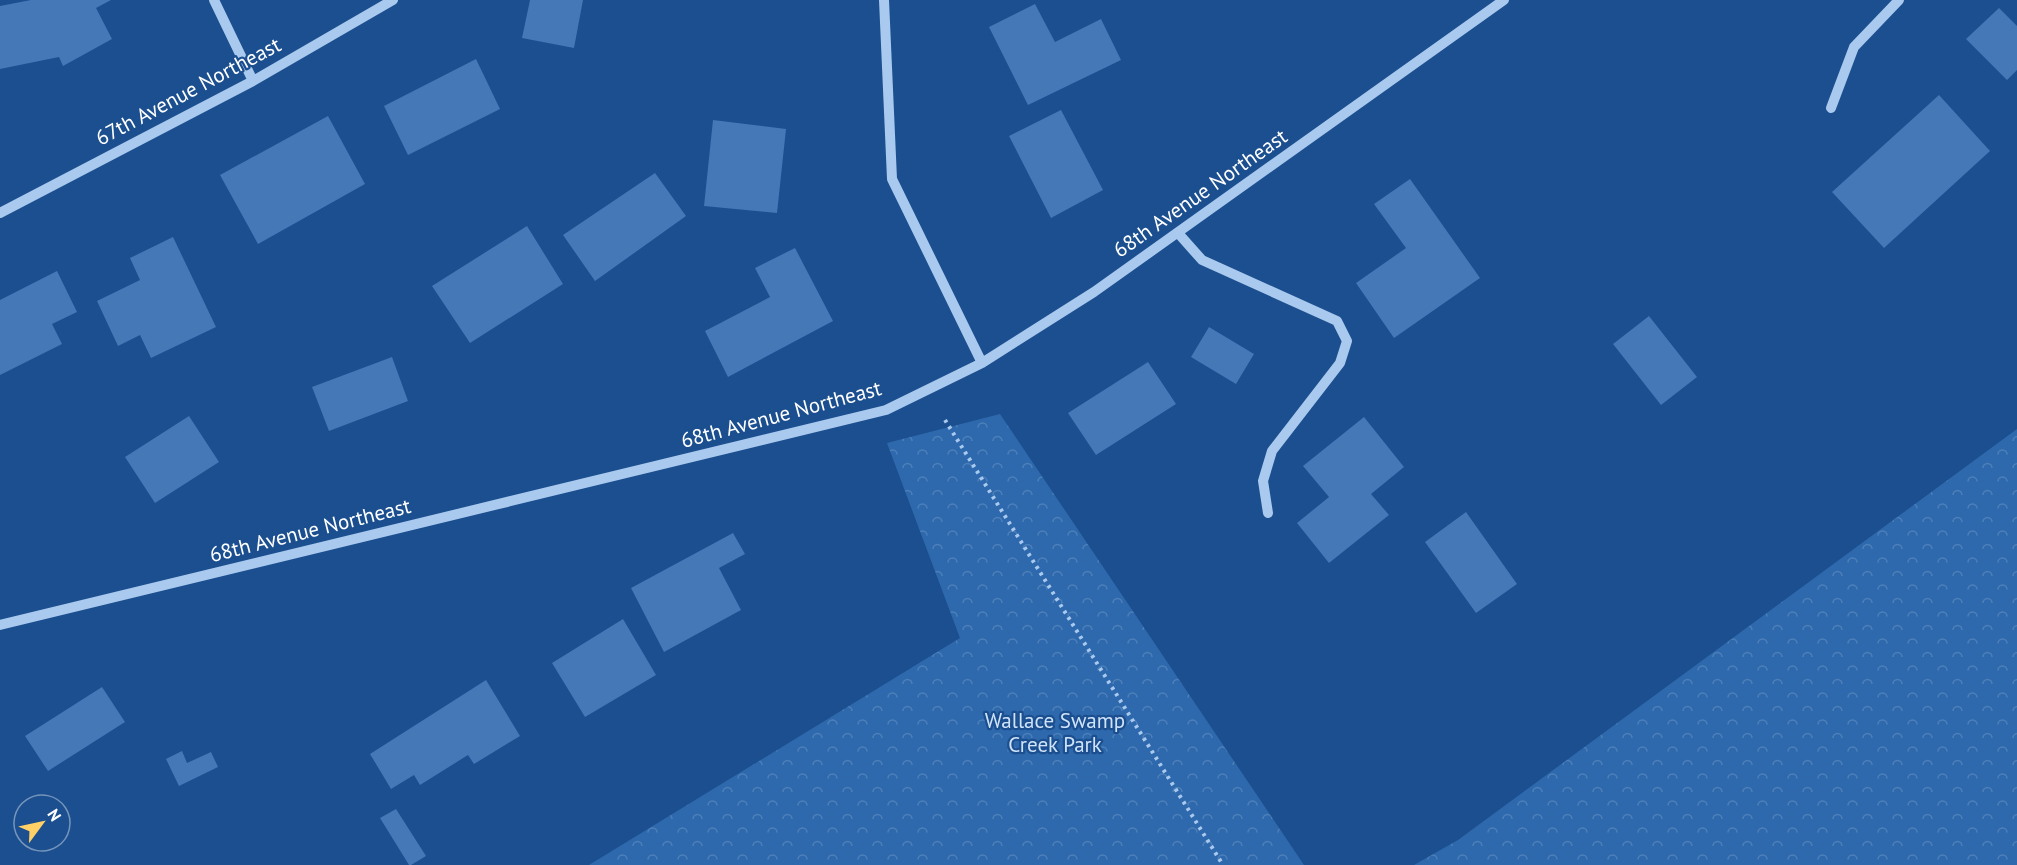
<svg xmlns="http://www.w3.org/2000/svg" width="2017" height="865" font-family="'PT Sans',sans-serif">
	<defs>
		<pattern id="forest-crowns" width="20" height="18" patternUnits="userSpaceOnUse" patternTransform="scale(1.5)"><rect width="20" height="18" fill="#2e69ad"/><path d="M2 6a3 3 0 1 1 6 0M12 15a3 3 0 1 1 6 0" fill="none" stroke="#4d80b9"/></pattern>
	</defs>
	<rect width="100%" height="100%" fill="#1b4f8f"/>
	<!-- forest -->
	<path fill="url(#forest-crowns)" d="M1000,414L1304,865H589L960,638L887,443Z
		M2017,429V865H1414L1458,840Z"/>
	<!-- building -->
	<path fill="#4478b7" d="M31,0H111L96,8L112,39L63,66L59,57L0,69V6Z
		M530,0H583L574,48L522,38Z
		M1035,4L1055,42L1101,19L1121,60L1028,105L989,27Z
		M1999,8L2017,26V70L2007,80L1966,39Z
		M476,59L500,109L408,155L384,106Z
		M1939,95L1990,151L1884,248L1832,192Z
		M1061,110L1103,190L1051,218L1009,136Z
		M328,116L365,184L258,244L220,175Z
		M713,120L786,129L777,213L704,206Z
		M655,173L686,216L595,281L563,235Z
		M1410,179L1480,278L1394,338L1356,283L1406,248L1374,204Z
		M527,226L563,284L470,343L432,286Z
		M173,237L216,327L151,358L140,335L118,346L97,301L140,280L130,258Z
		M795,248L833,321L728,377L705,331L770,297L755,268Z
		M57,271L77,312L52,324L62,344L0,375V300Z
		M1649,316L1697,377L1661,405L1613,344Z
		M1209,327L1254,354L1236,384L1191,357Z
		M392,357L408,401L329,431L312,387Z
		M1148,362L1176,404L1096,455L1068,413Z
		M189,416L219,462L155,503L125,457Z
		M1364,417L1404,467L1371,494L1389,515L1329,563L1297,523L1329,497L1303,466Z
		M1466,512L1517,584L1476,613L1425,542Z
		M733,533L745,554L719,568L741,610L664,652L631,588Z
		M623,619L656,675L585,717L552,663Z
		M486,680L520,736L474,764L468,755L420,785L414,775L391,789L370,754Z
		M102,687L125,722L48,771L25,736Z
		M182,751L187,763L211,752L218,767L179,786L166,759Z
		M396,809L426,856L411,865H409L380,818Z"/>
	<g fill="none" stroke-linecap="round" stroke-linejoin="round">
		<!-- path -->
		<path stroke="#a9c9ee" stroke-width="4" stroke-dasharray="3 4.5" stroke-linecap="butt" d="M945,420L1223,865"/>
		<!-- minor -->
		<path stroke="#a9c9ee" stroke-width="10" d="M214,0L253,81
			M884,0L892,179L982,363
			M1831,108L1854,47L1899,0
			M0,213L253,81L393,0
			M1178,233L1202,260L1337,321L1347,341L1340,363L1272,451L1263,481L1268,513
			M0,625L886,410L982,363L1094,292L1504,0"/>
	</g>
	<g text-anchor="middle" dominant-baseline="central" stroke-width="4.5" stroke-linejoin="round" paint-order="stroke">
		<!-- street labels -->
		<g font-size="21" fill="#fff" stroke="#1b4f8f">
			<text transform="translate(188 91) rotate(-28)">67th Avenue Northeast</text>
			<text transform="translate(1200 193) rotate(-35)">68th Avenue Northeast</text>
			<text transform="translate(781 414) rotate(-15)">68th Avenue Northeast</text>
			<text transform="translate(310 530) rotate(-14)">68th Avenue Northeast</text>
		</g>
		<!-- park labels -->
		<g font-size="21" fill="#cfe3fa" stroke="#1b4f8f">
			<text x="1055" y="720">Wallace Swamp<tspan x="1055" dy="24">Creek Park</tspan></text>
		</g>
	</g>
	<!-- north arrow -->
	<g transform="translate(42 823) rotate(57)"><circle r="28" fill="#1b4f8f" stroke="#7695bc" stroke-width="1.5"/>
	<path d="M0-4.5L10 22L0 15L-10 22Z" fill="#ffd166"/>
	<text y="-9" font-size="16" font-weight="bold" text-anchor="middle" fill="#ffffff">N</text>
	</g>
</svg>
